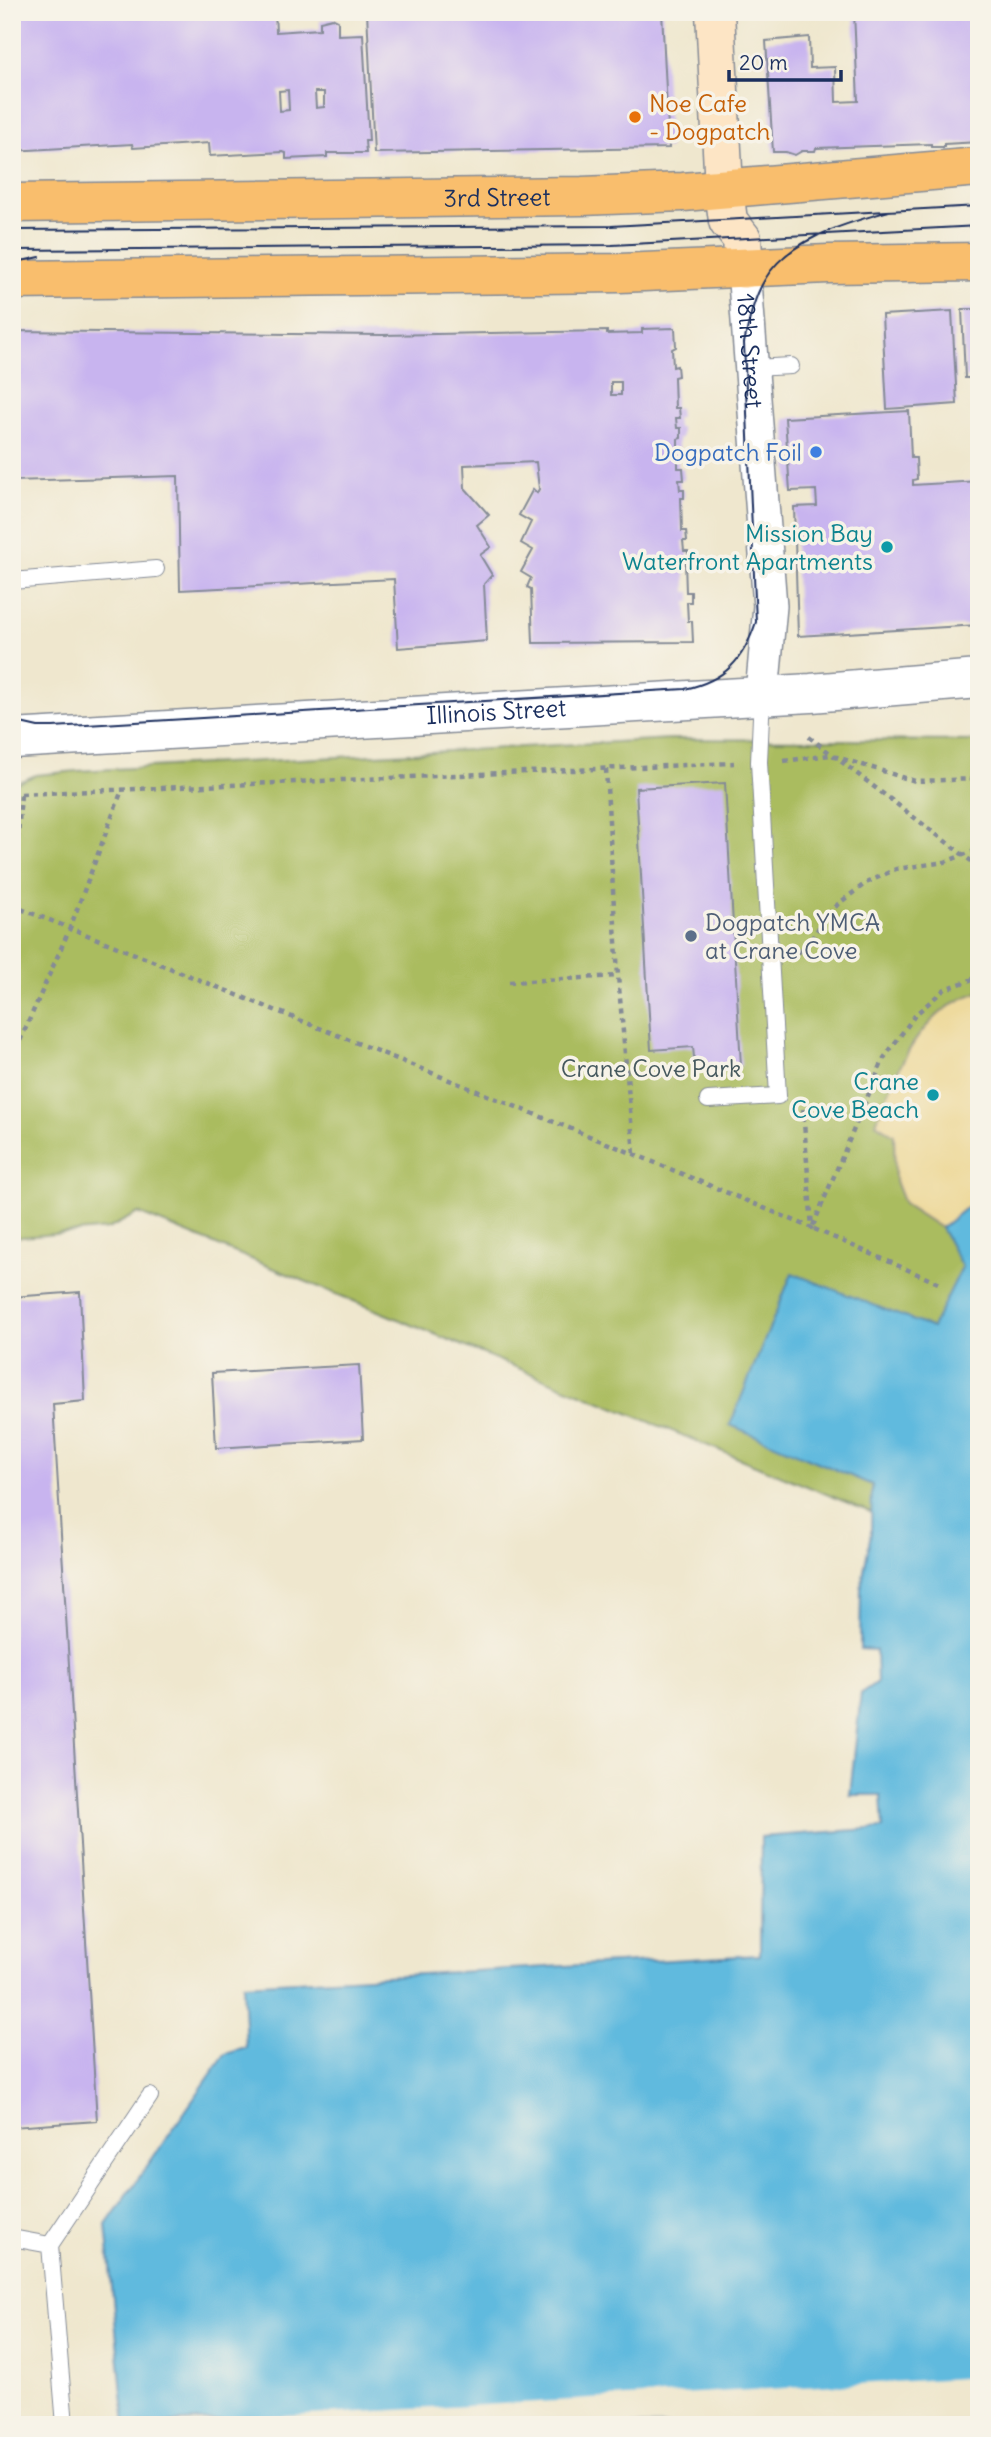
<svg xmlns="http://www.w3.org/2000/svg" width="991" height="2437" font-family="Delius,sans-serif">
	<rect width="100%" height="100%" fill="#f7f3e8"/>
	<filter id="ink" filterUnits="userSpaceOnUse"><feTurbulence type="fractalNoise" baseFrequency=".0143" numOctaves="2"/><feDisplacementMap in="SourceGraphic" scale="14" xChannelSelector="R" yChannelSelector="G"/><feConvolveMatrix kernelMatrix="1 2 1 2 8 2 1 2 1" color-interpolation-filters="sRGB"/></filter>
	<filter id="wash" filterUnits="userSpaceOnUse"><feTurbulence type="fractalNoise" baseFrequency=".00686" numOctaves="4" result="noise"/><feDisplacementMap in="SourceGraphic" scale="28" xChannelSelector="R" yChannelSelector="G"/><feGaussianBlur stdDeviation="1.57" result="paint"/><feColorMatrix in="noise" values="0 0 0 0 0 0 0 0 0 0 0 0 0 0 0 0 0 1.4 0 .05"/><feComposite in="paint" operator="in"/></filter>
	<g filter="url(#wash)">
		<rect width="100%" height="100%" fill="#efe7ce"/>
		<!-- green -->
		<path fill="#aabc5f" stroke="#62765e" stroke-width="2" d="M671,739L979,741V1401L890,1520L138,1213L108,1229L12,1238L14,784L36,775L77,771Z"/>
		<!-- sand -->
		<path fill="#eeda9e" stroke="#84847e" stroke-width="2" d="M979,992V1197L941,1228L904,1204L895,1181L894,1135L876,1123C897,1070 918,1011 979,992Z"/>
		<!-- water -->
		<path fill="#61bade" stroke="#3e749e" stroke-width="2" d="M979,1197V2425H223L222,2420L125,2425L106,2225L225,2054L246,2048L243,1984L760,1955L761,1837L883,1828L881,1795H850L861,1693L877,1682L876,1650L860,1649L861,1588L871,1533L872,1485L730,1425L792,1273L932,1328L962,1267L941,1228Z"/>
		<!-- pier -->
		<path fill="#efe7ce" d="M979,2377V2425H223V2420Z"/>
		<g id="blocks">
			<!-- building -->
			<path fill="#c8b4ef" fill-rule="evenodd" d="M12,12H275L276,32L320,29V21L332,18L338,21V35L363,34L369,141H365L366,153H327V157L286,159V153L283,152L210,156L209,143L133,148L132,144L12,151ZM288,90L289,110L280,111L279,91ZM315,92H324V107L316,108Z
				M367,12H662L669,148L374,153Z
				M854,12H979V142L944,144V147H931V144L816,148L815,151H802L795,155L786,152H773L766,41L809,37L810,68L835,67L836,102L858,101Z
				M962,309H979V378H965Z
				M952,311L957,404L887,409L882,315Z
				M675,328L676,347L672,349L673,367L677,366L678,376L674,377L675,408H679L680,418H676L677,428H681V438L678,439V468H683L684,480H679L680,490H684V498H681L682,531H686L687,541H683L684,551H688V560L685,561L686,592H691V602H687L688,621H692L693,642L533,643L531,589L527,587L531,578L521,572L533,550L521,543L531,522L519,515L533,489L537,493L539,489L536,462L464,465L465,488L489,515L477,525L491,547L480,555L492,575L484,584L487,641L398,648L394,579L180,590L178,476L12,481V331L382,335L607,331V334L642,333V329ZM611,382H621V395H611Z
				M909,411L911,458H916L917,479L913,480V485L979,481V625L798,636L794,507L817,506L816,490L790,491L785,418Z
				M725,783L741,1066L695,1069L693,1047L651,1050L636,788Z
				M80,1292L85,1401L53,1404L97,2121L12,2127V1297Z
				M359,1365L363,1439L216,1448L212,1373Z"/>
		</g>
	</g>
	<g filter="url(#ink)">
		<use href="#blocks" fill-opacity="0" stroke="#858b96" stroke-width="2"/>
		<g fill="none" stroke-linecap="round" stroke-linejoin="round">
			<!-- service casing -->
			<g stroke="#858b96" stroke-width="18">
				<path id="service" d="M752,368L791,366
					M12,581L156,569
					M708,1100L778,1096L759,762L762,694
					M12,2238L50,2245
					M65,2425L50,2245L150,2096"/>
			</g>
			<!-- minor casing -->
			<g stroke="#858b96" stroke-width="36">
				<g id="minor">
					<path id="s1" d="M744,269L770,606L762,694"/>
				</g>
			</g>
			<!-- tertiary casing -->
			<g stroke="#858b96" stroke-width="41">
				<g id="tertiary">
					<path id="s2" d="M12,739L811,693L979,679"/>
				</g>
			</g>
			<!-- secondary casing -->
			<g stroke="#858b96" stroke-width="41">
				<path id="secondary" d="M715,12L724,189L728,221L742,239L744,269"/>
			</g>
			<!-- primary casing -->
			<g stroke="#858b96" stroke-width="41">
				<g id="primary">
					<path id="s3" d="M12,203L582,196L683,192L979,167"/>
					<path d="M12,280L620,273L828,264L979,262"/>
				</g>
			</g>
			<!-- path -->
			<path stroke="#858b96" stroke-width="4.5" stroke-dasharray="5 5" stroke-linecap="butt" d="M809,737L979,867
				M784,761L830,755L915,781L979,779
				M606,769L618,976L634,1154
				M12,794H21L13,906L70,928L122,790
				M21,794L734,763
				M797,953L809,943L821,924L838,904L866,883L896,869L945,862L979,849
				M509,982L618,976
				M12,1059L70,928L634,1154L812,1228L803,1109
				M938,1283L812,1228L884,1058L916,1014L945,989L979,977"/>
			<!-- service -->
			<use href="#service" stroke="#fff" stroke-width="16"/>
			<!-- minor -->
			<use href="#minor" stroke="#fff" stroke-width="33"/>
			<!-- tertiary -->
			<use href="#tertiary" stroke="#fff" stroke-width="38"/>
			<!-- secondary -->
			<use href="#secondary" stroke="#fde5c5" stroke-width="38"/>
			<!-- primary -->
			<use href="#primary" stroke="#f9be6d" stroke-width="38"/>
			<!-- tram -->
			<path stroke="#1b2f5e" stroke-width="2" d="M12,230L611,226L979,206
				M12,250L612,245L979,226
				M12,263L40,257
				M12,721L38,727H53L685,689C725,680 743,661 756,622L744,343C749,322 753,300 764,281C787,239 847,223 889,211"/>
		</g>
	</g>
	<!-- markers -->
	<circle fill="#e8710a" stroke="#f7f3e8" stroke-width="2.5" cx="635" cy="117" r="7"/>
	<circle fill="#3f7fe0" stroke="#f7f3e8" stroke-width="2.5" cx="816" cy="452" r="7"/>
	<g fill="#0f9aa8" stroke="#f7f3e8" stroke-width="2.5">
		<circle cx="887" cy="547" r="7"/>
		<circle cx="933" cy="1095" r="7"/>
	</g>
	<circle fill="#5c6f8a" stroke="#f7f3e8" stroke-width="2.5" cx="691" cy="936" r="7"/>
	<g text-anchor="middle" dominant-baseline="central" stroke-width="7" stroke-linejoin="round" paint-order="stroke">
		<!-- food labels -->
		<g font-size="24" fill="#c56008" stroke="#f7f3e8" text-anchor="start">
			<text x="649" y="103">Noe Cafe<tspan x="649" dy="28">- Dogpatch</tspan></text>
		</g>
		<!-- street labels -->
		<g font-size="24" fill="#1b2f5e" stroke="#f7f3e8">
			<text stroke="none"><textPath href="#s3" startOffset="485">3rd Street</textPath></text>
			<text stroke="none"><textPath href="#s1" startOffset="82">18th Street</textPath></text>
			<text stroke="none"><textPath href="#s2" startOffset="485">Illinois Street</textPath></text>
		</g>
		<!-- shop labels -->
		<g font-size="24" fill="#366cbe" stroke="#f7f3e8" text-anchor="end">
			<text x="802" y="452">Dogpatch Foil</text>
		</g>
		<!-- culture labels -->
		<g font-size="24" fill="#0d838f" stroke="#f7f3e8" text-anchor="end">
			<text x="873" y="533">Mission Bay<tspan x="873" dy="28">Waterfront Apartments</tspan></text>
			<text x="919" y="1081">Crane<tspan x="919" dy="28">Cove Beach</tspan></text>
		</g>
		<!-- service labels -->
		<g font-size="24" fill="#4e5e75" stroke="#f7f3e8" text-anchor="start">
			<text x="705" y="922">Dogpatch YMCA<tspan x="705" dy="28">at Crane Cove</tspan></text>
		</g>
		<!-- park labels -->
		<g font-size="24" fill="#46595e" stroke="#f7f3e8">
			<text x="651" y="1068">Crane Cove Park</text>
		</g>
	</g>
	<!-- margin -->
	<rect width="991" height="2437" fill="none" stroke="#f7f3e8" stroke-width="42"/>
	<!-- scale -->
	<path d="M729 70v10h112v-10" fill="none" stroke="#1b2f5e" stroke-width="3.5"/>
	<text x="739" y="70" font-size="21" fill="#1b2f5e" stroke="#f7f3e8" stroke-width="5" paint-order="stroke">20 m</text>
</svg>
